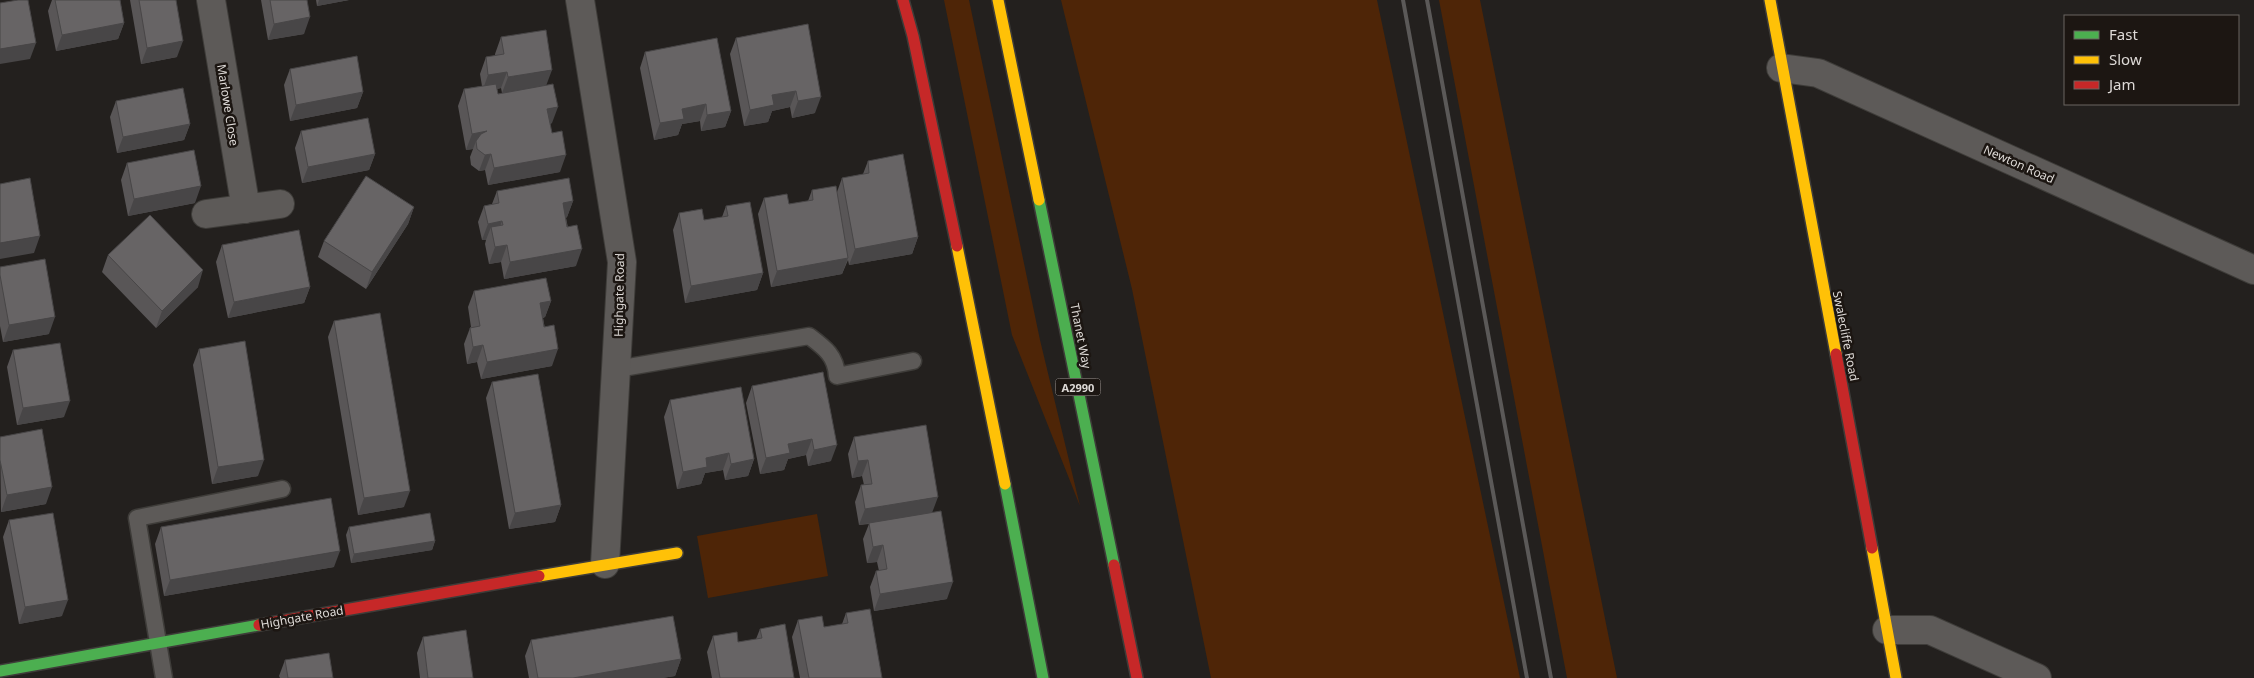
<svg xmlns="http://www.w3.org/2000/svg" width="2254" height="678" font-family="'Noto Sans',sans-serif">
	<rect width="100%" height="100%" fill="#23201e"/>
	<!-- green -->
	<path fill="#4e2507" d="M944,0H969L1040,340L1080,506L1012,335Z
		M1061,0H1377L1520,678H1211L1132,289Z
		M1439,0H1480L1617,678H1567Z
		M817,514L828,576L708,598L697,536Z"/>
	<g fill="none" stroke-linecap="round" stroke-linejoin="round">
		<!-- lane casing -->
		<g stroke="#3e3c39" stroke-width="19">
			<path id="lane" d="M617,369L809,336C825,348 836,356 837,376L913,361
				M164,678L137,518L282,489"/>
		</g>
		<!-- street casing -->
		<g stroke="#3e3c39" stroke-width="30">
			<path id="street" d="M211,0L246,209
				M580,0L622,262L605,564
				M1781,68L1818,73L2254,270
				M206,214L280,204
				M1887,630H1930L2037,678"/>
		</g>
		<!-- fast casing -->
		<g stroke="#3e3c39" stroke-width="14">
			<path id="fast" d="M1039,200L1114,565
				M1005,484L1043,678
				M0,671L259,625"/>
		</g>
		<!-- slow casing -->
		<g stroke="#3e3c39" stroke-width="14">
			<path id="slow" d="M998,0L1039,200
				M1770,0L1836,354
				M957,246L1005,484
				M1872,548L1896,678
				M539,576L677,553"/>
		</g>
		<!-- jam casing -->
		<g stroke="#3e3c39" stroke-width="14">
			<path id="jam" d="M903,0L913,36L957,246
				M1836,354L1872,548
				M1114,565L1137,678
				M259,625L539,576"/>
		</g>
		<!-- lane -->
		<use href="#lane" stroke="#5d5a58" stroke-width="16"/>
		<!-- street -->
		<use href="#street" stroke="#5d5a58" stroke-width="28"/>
		<!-- fast -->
		<use href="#fast" stroke="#4caf50" stroke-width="11"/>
		<!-- slow -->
		<use href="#slow" stroke="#ffc107" stroke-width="11"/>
		<!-- jam -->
		<use href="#jam" stroke="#c62828" stroke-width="11"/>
		<!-- rail -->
		<path stroke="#5b5958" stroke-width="4" d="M1403,0L1527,678
			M1427,0L1551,678"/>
	</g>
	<!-- wall -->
	<path fill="#595657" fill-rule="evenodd" d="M52,0H120L124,23L118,39L56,51L48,11Z
		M130,0H176L177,57L141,64Z
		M261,0H307L304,34L268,40Z
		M316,0H349L317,6Z
		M808,24L815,113L792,118L790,107L772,111L768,122L744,126L730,54L736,38Z
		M501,37L546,85L552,123L550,124L560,172L488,185L485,170L479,171L471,165L470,157L473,149L466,150L458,106L464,89L482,86L480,74L486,57L495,56V54ZM501,88L502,93L498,94L497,89Z
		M645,52L731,111L725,127L701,131L700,121L682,124L678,135L654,140L640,68Z
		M290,69L363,92L357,108L290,121L284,85Z
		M116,101L190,124L184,140L117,153L110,117Z
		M301,131L375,154L369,170L302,183L295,148Z
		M868,161L918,237L912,254L849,265L848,260L842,274L771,287L758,214L764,198L789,204L808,201L812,190L837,192L842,178L863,174Z
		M127,163L195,203L128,216L121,180Z
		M497,191L573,201L567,217L566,218L576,266L504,279L501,262L489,264L485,244L486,240H482L478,222L484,206L492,204Z
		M726,206L763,273L757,290L685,303L673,230L679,213L704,220L722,217Z
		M414,207L408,224L366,289L318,257L324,241Z
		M222,245L310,287L304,303L228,318L216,262Z
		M108,255L198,287L156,328L102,272Z
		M0,267L49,334L3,342L0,326Z
		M474,291L551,301L545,317L543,318L552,366L481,379L477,362L467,364L464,344L470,328L471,327L468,307Z
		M334,321L404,507L358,515L328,337Z
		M199,349L258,476L212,484L193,365Z
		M13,350L64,417L17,425L7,367Z
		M823,372L831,461L808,466L806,455L788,459L784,470L760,474L746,403L752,386Z
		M492,382L561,505L555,522L509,529L486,398Z
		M670,400L754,459L748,476L725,480L723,470L705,473L701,484L677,489L664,417Z
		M0,437L46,504L1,512Z
		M854,437L932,512L947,599L874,611L870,587L876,571H879L877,562L867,563L863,539L869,524L859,525L855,502L861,485H864L862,476L852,478L848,454Z
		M9,520L62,616L19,624L3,537Z
		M161,527L334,567L164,596L155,544Z
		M349,527L435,541L432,550L351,563L346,535Z
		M846,613L882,678H800L792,637L798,620L824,627L842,624Z
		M760,629L794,678H712L707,652L713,636L738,642L756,639Z
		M423,637L473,678H420L417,653Z
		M531,640L681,659L675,676L662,678H529L525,656Z
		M285,660L333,678H280L279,676Z"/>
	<!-- shaded-wall -->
	<path fill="#484647" d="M319,0H349L317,6Z
		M310,17L304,34L268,40L274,24Z
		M124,23L118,39L56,51L62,35Z
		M183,41L177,57L141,64L147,48Z
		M36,43L30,59L0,64V49Z
		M552,70L546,86L502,93L508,77Z
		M507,72L501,88L482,92L488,75Z
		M796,91L790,107L772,111L768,122L744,126L750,110L772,95Z
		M363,92L357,108L290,121L296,105Z
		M821,97L815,113L792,118L798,101Z
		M706,104L700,121L682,124L678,135L654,140L660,123L682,109Z
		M558,107L552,123L541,125L547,109Z
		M731,111L725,127L701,131L707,115Z
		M190,124L184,140L117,153L123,137Z
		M487,131L476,141L473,149L466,150L472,134Z
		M375,154L369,170L302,183L308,167Z
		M491,154L485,170L479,171L485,155Z
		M566,155L560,172L488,185L494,168Z
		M201,186L195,203L128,216L134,199Z
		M573,201L567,217L557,219L563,203Z
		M414,207L408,224L366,289L372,272Z
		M502,221L496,238L491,227L486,240H482L488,224Z
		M40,236L34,253L0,259V243Z
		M918,237L912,254L849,265L855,249Z
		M507,245L501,262L489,264L495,247Z
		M582,249L576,266L504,279L510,262Z
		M848,258L842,274L771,287L777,271Z
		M203,270L198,287L156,328L162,311Z
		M763,273L757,290L685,303L691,286Z
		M310,287L304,303L228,318L234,302Z
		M551,301L545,317L534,319L540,303Z
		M55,317L49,334L3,342L9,325Z
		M483,345L477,362L467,364L473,347Z
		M558,349L552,366L481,379L487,362Z
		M70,401L64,417L17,425L23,408Z
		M812,439L806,455L788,459L784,470L760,474L766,458L788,444Z
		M837,445L831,461L808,466L814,450Z
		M729,453L723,470L705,473L701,484L677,489L683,472L706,458Z
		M754,459L748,476L725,480L731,464Z
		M264,460L258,476L212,484L218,467Z
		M868,460L862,476L852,478L858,461Z
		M52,487L46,504L1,512L7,495Z
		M410,491L404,507L358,515L364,498Z
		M938,497L932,513L859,525L865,509Z
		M561,505L555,522L509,529L515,513Z
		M435,541L432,550L351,563L354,554Z
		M883,545L877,562L867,563L873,547Z
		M340,551L334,567L164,596L170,580Z
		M953,582L947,599L874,611L880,594Z
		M68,600L62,616L19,624L25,607Z
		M681,659L675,676L662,678H573Z"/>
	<!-- building -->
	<path fill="#676465" stroke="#484647" d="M18,0H28L36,43L0,49V3Z
		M55,0H120L124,23L62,35Z
		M139,0H176L183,41L147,48Z
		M270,0H307L310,17L274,24Z
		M808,24L821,97L798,101L796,91L772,95L774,105L750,110L736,38Z
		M546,30L552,70L508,77L507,72L488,75L486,57L504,54L501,37Z
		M717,38L731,111L707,115L706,104L682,109L684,119L660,123L645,52Z
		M357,56L363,92L296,105L290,69Z
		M496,84L498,94L553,84L558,107L547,109L552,133L562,131L566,155L494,168L491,154L485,155L477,149L476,141L481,134L487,131L472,134L464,89Z
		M183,88L190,124L123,137L116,101Z
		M368,118L375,154L308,167L301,131Z
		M194,150L201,186L134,199L127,163Z
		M903,154L918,237L855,249L842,178L869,173L868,161Z
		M366,176L414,207L372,272L324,241Z
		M30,178L40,236L0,243V184Z
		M569,178L573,201L563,203L567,227L577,225L582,249L510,262L507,245L495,247L491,227L503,225L502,221L488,224L484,206L499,203L497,191Z
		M836,186L848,258L777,271L764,198L787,194L789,204L813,200L812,190Z
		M750,202L763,273L691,286L679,213L702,209L704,220L728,216L726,206Z
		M150,215L203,270L162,311L108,255Z
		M299,230L310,287L234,302L222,245Z
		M45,259L55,317L9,325L0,275V267Z
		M546,278L551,301L540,303L544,327L554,325L558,349L487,362L483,345L473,347L470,328L480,326L474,291Z
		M380,313L410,491L364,498L334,321Z
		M245,341L264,460L218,467L199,349Z
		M60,343L70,401L23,408L13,350Z
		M823,372L837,445L814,450L812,439L788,444L790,453L766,458L752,386Z
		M538,374L561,505L515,513L492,382Z
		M741,387L754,459L731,464L729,453L706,458L707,467L683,472L670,400Z
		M926,425L938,497L865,509L861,485L872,484L868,460L858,461L854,437Z
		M42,429L52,487L7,495L0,460V437Z
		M331,498L340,551L170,580L161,527Z
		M941,511L953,582L880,594L876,571L887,569L883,545L873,547L869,523Z
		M53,513L68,600L25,607L9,520Z
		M430,513L435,541L354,554L349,527Z
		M870,609L882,678H809L798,620L822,616L824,627L848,623L846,613Z
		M673,616L681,659L573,678H538L531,640Z
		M785,624L794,678H720L713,636L737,632L738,642L762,638L760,629Z
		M466,630L473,678H428L423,637Z
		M329,653L333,678H288L285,660Z"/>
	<g text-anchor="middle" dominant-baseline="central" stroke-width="5" stroke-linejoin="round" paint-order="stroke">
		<!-- shield labels -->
		<rect fill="#1c1612" stroke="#a49f9c" stroke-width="1" x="1055.5" y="378.5" width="45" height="17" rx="4"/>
		<g font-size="11" font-weight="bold" fill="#dedad7">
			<text x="1078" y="387">A2990</text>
		</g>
		<!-- street labels -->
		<g font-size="12" fill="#dedad7" stroke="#1c1612">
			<text transform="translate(228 105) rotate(81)">Marlowe Close</text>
			<text transform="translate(2019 164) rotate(24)">Newton Road</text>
			<text transform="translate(619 295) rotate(-89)">Highgate Road</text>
			<text transform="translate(1081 336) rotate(79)">Thanet Way</text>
			<text transform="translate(1846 336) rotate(79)">Swalecliffe Road</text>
			<text transform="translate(302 617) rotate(-10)">Highgate Road</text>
		</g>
	</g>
	<!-- legend -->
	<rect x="2064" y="15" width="175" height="90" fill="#1c1612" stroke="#6a6461"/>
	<rect x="2074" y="31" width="25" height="8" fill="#4caf50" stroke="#6a6461"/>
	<text x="2109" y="40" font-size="15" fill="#dedad7">Fast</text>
	<rect x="2074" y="56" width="25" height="8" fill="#ffc107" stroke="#6a6461"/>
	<text x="2109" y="65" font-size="15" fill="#dedad7">Slow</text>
	<rect x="2074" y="81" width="25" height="8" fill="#c62828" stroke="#6a6461"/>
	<text x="2109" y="90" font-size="15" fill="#dedad7">Jam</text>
</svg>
